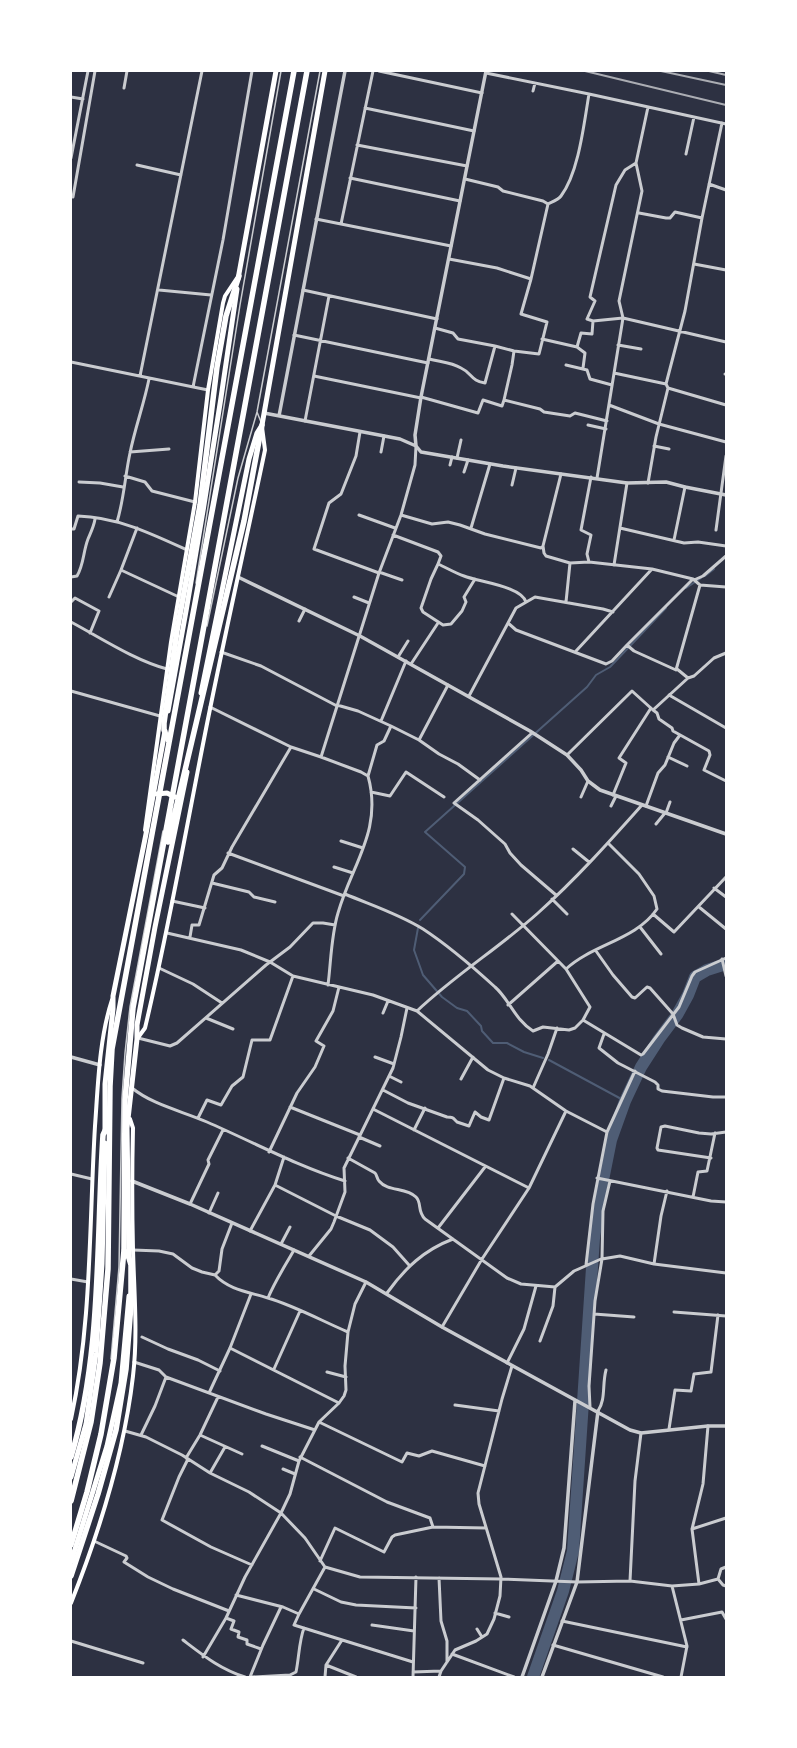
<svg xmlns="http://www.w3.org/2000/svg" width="797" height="1748" font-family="Merriweather,serif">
	<rect width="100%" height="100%" fill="#2d3142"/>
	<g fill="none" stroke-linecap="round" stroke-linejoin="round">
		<!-- stream -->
		<path stroke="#4f5d75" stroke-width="2" d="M705,576L714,569
			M686,588L701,578
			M420,920L464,874L465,867L425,832L587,687L596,675L610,667L666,608
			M418,928L414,950L423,975L442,997L457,1008L467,1011L481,1026L482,1031L493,1043H507L524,1052L543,1058
			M549,1060L625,1101"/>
		<!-- river -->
		<path stroke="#4f5d75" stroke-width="12" d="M533,1677L563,1591L573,1551L594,1238L602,1185L611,1140L625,1101L641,1067L659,1039L677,1015L688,995L695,977L707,970L726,964"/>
		<!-- service -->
		<path stroke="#caccd0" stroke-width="1.5" d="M257,412L261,422
			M196,583L240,305L281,71
			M207,626L238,478L257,412L320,71
			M111,1359L119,1267L122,1098L125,1053L130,1007L163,831"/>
		<!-- minor -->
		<path stroke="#caccd0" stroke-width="3" d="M379,71L482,93
			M486,73L589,94L726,124
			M124,88L127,71
			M533,91L535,83
			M71,97L83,99
			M365,108L474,131
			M357,145L467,166
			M686,154L694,117
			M71,158L88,71
			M137,165L181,175
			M350,178L460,201
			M465,179L498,187L503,191L543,201L548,204
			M709,184L726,190
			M73,197L95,71
			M639,213L666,218H670L675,212L702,218
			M316,219L451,246
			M341,224L373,71
			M449,259L497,268L531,279
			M694,264L726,270
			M159,290L211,295
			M303,290L437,319
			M593,321L623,318L726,342
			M435,328L453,333L458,339L495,346L514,351L539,354L547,322L521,314L531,279L548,204C552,202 558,200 561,196C579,172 584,123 589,94
			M294,335L428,363
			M542,339L577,347L581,333L592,334L593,321L587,319L595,301L590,297L616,185L625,170L636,163
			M618,345L641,349
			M577,347L585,353L583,368
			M429,359C440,362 451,362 461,368C472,373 471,381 485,383L495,346
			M71,362L208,390
			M566,365L587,370L590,379L612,385
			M614,373L666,384
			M725,374H726
			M140,376L202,71
			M314,376L421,398
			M193,387L223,240L252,71
			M668,388L726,405
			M421,397L478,413L483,400L502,406L504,400L540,409L544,412L570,416L575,413L607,421
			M504,400L512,365L514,351
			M609,405L659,424L726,442
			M305,421L329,296
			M588,425L606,429
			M360,432L356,456L341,494L329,503L314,549L379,573
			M654,446L669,449
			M130,452L169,449
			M381,452L384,436
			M457,458L461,440
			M450,465L452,457
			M464,472L468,460
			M125,476L145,482L152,491L195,502
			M591,477L581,530L591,535L587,554L589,562L652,569L693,579L700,585L726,587
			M597,478L623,318L619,301L642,191L636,163L648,107
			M79,482L100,483L123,487
			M648,483L656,437L668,388L666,384L685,311L702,218L722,123
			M512,485L516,468
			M359,515L395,528
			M401,515L432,524L448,522L460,525L485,534L541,548L543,546L561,474
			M117,522C124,499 125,476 130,453C135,428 144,404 149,379
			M137,528L121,570L179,597
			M471,528L490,464
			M620,528L684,543L698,542L726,546
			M71,529H74L78,516C117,517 152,534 187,550
			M716,530L726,456
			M393,535L438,552L441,556L438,564C447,568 455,573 464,576C479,582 521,586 526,602
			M674,540L685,487
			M543,546L544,553L546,556L570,563
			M438,564L431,579L421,608L423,612L443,625L451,624L462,611L466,602L464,597L475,579
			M614,565L627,483
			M379,572L402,580
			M71,577L77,576C84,564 83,552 88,539C91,532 94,526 95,519
			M693,579L627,645L634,651L676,670L700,585
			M694,580L703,576L726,556
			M109,597L121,570
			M354,597L369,603
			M71,602L75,598L99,611L90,633
			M566,602L570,563L589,562
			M299,621L305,609
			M71,622C101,638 134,660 167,669
			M508,623L516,630L606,664L612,661L627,645
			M576,651L652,569
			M221,652L261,666L337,706
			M726,653L714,658L694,676L688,678L653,710L657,713L659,719L672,728L673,731L709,751L710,755L704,770L726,781
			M398,657L408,641
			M411,664L438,623
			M677,669L688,678
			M71,691L160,716
			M669,695L726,728
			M469,696L516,608L535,597L603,609L613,612
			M337,705L358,711L391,726L419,740L439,754L458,764L480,780
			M210,707L291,747L321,757L361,772L368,776
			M381,721L406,661
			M532,733L454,803L478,820L505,844L510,853L521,865L556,895
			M419,740L448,685
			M567,755L632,691L653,710
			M321,757L379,573L401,515L415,465L416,446
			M668,757L687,766
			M368,776L377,745L384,741L391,726
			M371,792L390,796L406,772L444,797
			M613,795L626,763L619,758L651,708
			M581,797L588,781
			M611,806L616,796
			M646,806L658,773L665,765L674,743L680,735
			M666,813L670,802
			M656,824L665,813
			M341,841L363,848
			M573,849L589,862
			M228,853L344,896
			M334,867L353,873
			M212,883L249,892L254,897L275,902
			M714,888L726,897
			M345,894C371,905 399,914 423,929C449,946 472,966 495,987C509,999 515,1020 533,1031L543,1027L569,1030L575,1028L583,1020L590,1007L566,969L512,914
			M552,899L567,914
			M172,901L205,908
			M699,907L726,929
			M653,914L674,932L726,877
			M640,927L661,954
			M167,933L241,950L270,962L293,976L373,995L417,1011L488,1070L504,1078L530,1086L566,1111L607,1132L593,1204L586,1265
			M190,937L192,925H199L214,875L222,868L232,847L291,747
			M596,951L613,975L632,997L635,998L647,987L650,988L673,1014L677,1025L682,1028L703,1037L726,1039
			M722,959L726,976
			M159,968L193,984L222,1003
			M566,969C593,944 636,940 657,909L654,896L639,874L608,843
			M328,985C331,962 331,936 338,913C352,864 383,830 368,776
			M508,1005L558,961
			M417,1011C455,975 500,947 538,913C576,879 609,842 642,805
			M383,1013L388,1001
			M206,1018L233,1029
			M583,1020L641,1055L643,1054L679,1007L692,976L695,972L726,958
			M604,1034L599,1048L618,1063L655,1082L658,1085V1089L662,1091L713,1097H726
			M138,1038L170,1046L177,1043L266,965L290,947L313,923H323L335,925
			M375,1057L394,1064
			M389,1076L401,1082
			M461,1079L473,1057
			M132,1088C153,1105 182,1111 207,1122C253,1142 297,1166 345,1181
			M533,1088L548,1054L557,1028
			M383,1090L408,1103L447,1117C453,1117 453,1118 457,1122L469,1126L475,1112L481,1117L489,1120L504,1078
			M290,1107L360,1135
			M373,1109L529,1188
			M198,1118L207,1100L221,1105L232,1086L243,1077L252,1040H270L293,976
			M414,1130L425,1108
			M607,1132L635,1071
			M359,1137L380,1146
			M269,1152L297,1093L315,1067L324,1046L316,1041L333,1011L339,987
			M348,1158L375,1173C377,1175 377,1179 379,1181C388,1192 406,1187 416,1197C422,1203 417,1211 425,1219L507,1278L521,1284L555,1287
			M711,1158L658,1150L657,1148L661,1127L665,1126L699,1133L711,1134L726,1132
			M71,1174L92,1179
			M597,1178L711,1201L726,1202
			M275,1185L336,1216L370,1230L393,1247L409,1265
			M693,1197L698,1172L707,1171L715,1133
			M190,1204L209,1164L208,1160L223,1130
			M209,1213L218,1193
			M438,1228L485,1167
			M250,1231L275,1185L284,1157
			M281,1244L290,1227
			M133,1250L159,1251L173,1254L192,1268L202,1272L215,1275
			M309,1256L331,1229L334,1222L345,1192L344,1168L393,1068L401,1037L407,1008
			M602,1259L620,1256L654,1264L726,1273
			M654,1264L661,1216L667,1191
			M215,1275C229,1290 249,1292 268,1298C295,1306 322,1321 348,1332
			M215,1275L219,1271L222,1249L232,1223
			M71,1279L88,1282
			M387,1293C405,1268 424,1250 453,1239
			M268,1298C275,1281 285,1266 294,1250
			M674,1312L726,1316
			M594,1314L634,1317
			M442,1327L482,1259L529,1188L566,1111
			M142,1337L168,1349L198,1360L220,1371
			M540,1341L553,1306L555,1287L574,1271L601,1259
			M230,1348L339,1403
			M134,1362L159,1370L166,1377L266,1414L315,1430
			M507,1363L524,1329L536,1286
			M274,1369L300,1311
			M327,1372L346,1377
			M209,1393L230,1348L251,1294
			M455,1405L499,1411
			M590,1407L589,1386L595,1301L602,1259L603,1211L610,1181
			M598,1411C606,1399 602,1385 606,1370
			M319,1422L402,1462L407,1453L419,1456L432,1451L485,1466
			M669,1429L675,1390L691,1391L694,1374L711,1372L718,1315
			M125,1431L146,1437L182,1455L210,1473L249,1492L281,1513L305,1538L325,1567L360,1577L501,1579L577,1582L630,1581L672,1586L699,1584L718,1579L721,1569L726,1567
			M141,1435L155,1406L166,1377
			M200,1435L242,1454
			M262,1446L299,1461
			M300,1457L387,1502L430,1518L433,1527L486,1528
			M186,1458L200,1435L218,1397
			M188,1459L179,1477L162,1520L211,1547L252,1565
			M283,1469L295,1474
			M210,1473L225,1447
			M692,1529L726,1518
			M94,1541L126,1556L127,1558L124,1562L148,1577L173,1589L229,1611
			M320,1561L335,1528L384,1552L392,1537L395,1535L433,1527
			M325,1567L299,1614L294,1625L413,1662
			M439,1578L441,1621L447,1641V1662
			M718,1579L723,1585L726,1586
			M630,1581L635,1481L641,1433
			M699,1584L692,1529L703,1484L708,1426
			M672,1586L687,1646L681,1677
			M314,1589L341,1602L356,1605L416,1608
			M236,1595L283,1607L299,1614
			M495,1613L509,1617
			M681,1620L722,1612L726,1619
			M562,1621L687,1647
			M372,1625L414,1631
			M477,1629L482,1637
			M183,1640C204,1656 220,1669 245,1677
			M71,1641L143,1663
			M553,1645L663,1677
			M261,1649L247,1644V1640L238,1637L239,1632L231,1629L234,1621L226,1618L245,1577L281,1513L290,1494L299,1461L319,1422L339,1403L344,1396L346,1390L345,1366L348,1332L355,1304L366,1282
			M452,1654L514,1677
			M203,1657L226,1618
			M326,1665L356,1677
			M413,1672L441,1671
			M250,1677L263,1645L281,1607
			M252,1677L290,1675
			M290,1677V1675L296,1672C299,1658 299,1641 304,1628
			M325,1677L326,1665L342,1640
			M413,1677L416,1577
			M439,1677L441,1671L455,1650L476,1641L487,1634L494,1619L500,1596L501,1577L479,1504L478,1493L502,1399L512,1366"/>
		<!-- tertiary -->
		<path stroke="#caccd0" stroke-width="3.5" d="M264,413L400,439L416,446L421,452L503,466L627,483L666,482L685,487L726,495
			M279,416L345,71
			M416,446L415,435L421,397L486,71
			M238,577L360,636L530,731L567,755L581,770L588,781L600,790L726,834
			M71,1057L100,1065
			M132,1181L190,1204L366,1282L442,1327L630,1430L641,1433L708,1426H726
			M522,1677L556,1581L564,1548L575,1401
			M542,1677L577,1582L598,1411"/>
		<!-- secondary -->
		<path stroke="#fff" stroke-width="4" d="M145,830L171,642L195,502L208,390L223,303L225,296L237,278
			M137,1039L145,1028C168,932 185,835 204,739C223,642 245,546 265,450L262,427
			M71,1419C92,1323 89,1224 95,1126C98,1086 99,1039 112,1000
			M71,1603C100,1530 124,1454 133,1376C138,1334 134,1292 133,1249C132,1209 132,1169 133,1128L130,1119"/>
		<!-- trunk -->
		<path stroke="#fff" stroke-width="5" d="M238,279L276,71
			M201,693L249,459L257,433L262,425L325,71
			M168,711C194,571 217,430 237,289
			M157,794L167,793L175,797
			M105,1129V1084L113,1009V996L146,834L165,731
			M129,1258L127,1128L137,1039V1025L155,927L187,772
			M71,1477L86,1424L96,1353L102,1264L105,1143
			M71,1562L107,1446L121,1383L129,1296"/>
		<!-- motorway -->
		<path stroke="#fff" stroke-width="5.5" d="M168,740L164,730V723L177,631L200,505L217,367L226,316L239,276
			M168,842L244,521L262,425
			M71,1457C102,1353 96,1243 103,1135L109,1122
			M71,1501L91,1422L100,1363L108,1269L110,1086L112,1049L294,71
			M71,1545L87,1492L101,1434L114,1358L124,1250L125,1100L133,1008L307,71
			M71,1576L98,1494L116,1430L126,1369L131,1305V1265L128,1255L124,1250"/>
		<!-- rail -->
		<path stroke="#abadb3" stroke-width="2" d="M585,71L726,105
			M661,71L726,85
			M709,71L726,75"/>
	</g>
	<!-- border -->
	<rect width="797" height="1748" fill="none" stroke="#ffffff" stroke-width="144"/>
</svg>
